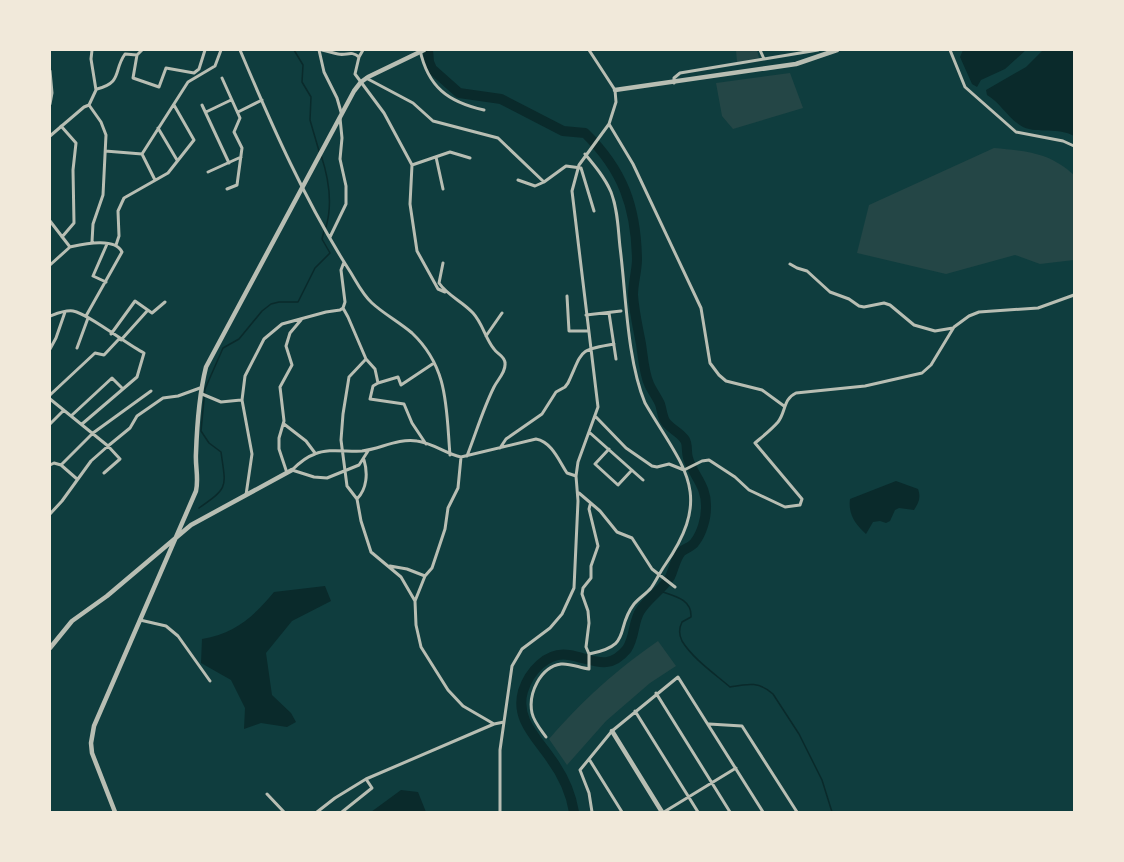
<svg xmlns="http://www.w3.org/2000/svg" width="1124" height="862" font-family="'Work Sans',sans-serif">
	<rect width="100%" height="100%" fill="#0f3d3e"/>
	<!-- green -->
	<path fill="#244646" d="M736,50H757L759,58L737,62Z
		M790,73L803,108L733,129L722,116L716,83Z
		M994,148C1026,151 1049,152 1074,175V260L1040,264L1015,255L946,274L857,253L869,205Z
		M658,641L676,666L650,683L606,721L567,765L549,739C583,700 616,670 658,641Z"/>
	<!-- water -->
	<path fill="#0a2a2b" d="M963,50H1026L1005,69L981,80L977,87L972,84L960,57Z
		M1043,50H1074V136C1058,127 1039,134 1023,127C1008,119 1001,103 987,95L986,90L1026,67Z
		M896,481L918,489C921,498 919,502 914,510L899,508L895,510L890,521L886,523L880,521L873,522L866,534C855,524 848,514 850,499Z
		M325,586L331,601L292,621L266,653L272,695L291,713L296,722L287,727L261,723L244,729L245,708L231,680L201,663L202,639C236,633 253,617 274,592Z
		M401,790L418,792L426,812H371Z"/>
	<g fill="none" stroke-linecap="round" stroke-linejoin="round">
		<!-- stream -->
		<path stroke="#0a2a2b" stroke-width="1.5" d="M294,50L303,65L302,82L311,97L310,120L319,151
			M321,155C329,179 333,203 326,227
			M199,508C229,487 226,488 221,452L209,443L201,431L205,389L223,348L239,339L262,311L271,304L279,302H298L315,268L330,253L322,239L324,231
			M660,591C674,596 692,599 691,617L682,622C679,628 679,635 682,641C693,659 715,674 730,687C747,684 759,681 773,694L799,734L822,780L832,812"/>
		<!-- river -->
		<path stroke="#0a2a2b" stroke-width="10" d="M428,50L429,62L432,69L459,93L501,99L563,131L585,133C623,170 636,207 637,259C637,271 633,283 633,295C634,311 638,328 641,344C643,357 644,373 649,384C652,391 657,397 660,404C662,410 662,416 665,421C670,429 680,432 685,440C688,445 686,452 688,458C693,476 707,485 706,508C706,518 702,533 695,542C692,547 685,548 681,552C675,559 674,569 670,577C662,590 648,598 640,611C633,622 635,637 627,649C608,672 593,659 569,655C547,651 529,672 523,691C515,719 536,737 551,759C562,774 571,794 574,812"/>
		<!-- minor -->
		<path stroke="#b8beb3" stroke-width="3" d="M92,50L91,59L96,90L89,105L101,122L106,135L103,195L93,224L92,242
			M142,50L137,55L133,78L159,87L166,68L194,73L199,69L205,50
			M240,50C272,126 306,203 351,273C357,283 363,295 372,303C384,314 399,322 412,333C449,368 446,408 450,455
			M319,50L324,72L337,98L341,112
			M322,50C327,51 333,53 338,54C347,56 351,50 359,57L355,74L384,113L412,165L410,204L417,251L438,289L445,292
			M420,50C428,87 448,102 484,110
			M760,50L764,59L818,50
			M950,50L965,87L1016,132L1063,141L1074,146
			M359,57L363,50
			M50,71L52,93L50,104
			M222,78L240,118L234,132L242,148L237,185L227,189
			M366,78L413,103L433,121L498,138L544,182L566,166L581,168L594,211
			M674,83V78L680,73L764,59
			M97,89C123,82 113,71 125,54L137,55
			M202,105L229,163
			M206,112L231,100
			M238,112L262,100
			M609,124L633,164L701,308L710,363L719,375L726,381L762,390L784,406
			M61,126L76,143L73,170L74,223L62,237
			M158,128L177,160
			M50,136L84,107L89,105
			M105,151L142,154L155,180
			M142,154L188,82L215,66L221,50
			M585,154C595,166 605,178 611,192C618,210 618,229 620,247C626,294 627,360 645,403C683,468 715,493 665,565C660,572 656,581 651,588C646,594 639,598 634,604C614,630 634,645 589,654
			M436,157L443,189
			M412,165L450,152L470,158
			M208,172L241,157
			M518,180L535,186L544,182
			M50,221L70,247C84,244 115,237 122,252L86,316
			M330,237L346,204V186L340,159L342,138L340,118
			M116,245L119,236L118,211L124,198L168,173L194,140L174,105
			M443,263L439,283C448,296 462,301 473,313C483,324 485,338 494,349C497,354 505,356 505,363C506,372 498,379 494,387C483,409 476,433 467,456
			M790,264L797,268L807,271L830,292L849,299L859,306L864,307L884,303L890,305L914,325L935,331L953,328
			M50,265L70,247
			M106,282L93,276L107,244
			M567,296L569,331H588
			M343,308L348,317L366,359L375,369L378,383L398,377L401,385L434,363
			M609,313L616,359
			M586,315L621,311
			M50,316C58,313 65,310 73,311C89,314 126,344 144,353L137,377L82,424
			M111,334L135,301L152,313L165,302
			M486,336L502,313
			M121,340L148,310
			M77,348L88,318
			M50,349L56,338L65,312
			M366,359L349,377L343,414L341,440L347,486L357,499L361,521L371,552L401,577L415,601
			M378,383L373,386L370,399L404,404L412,423L426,444
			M202,394L221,402L241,400
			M50,395L95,353L104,355L119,339
			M50,399L108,446L130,428L137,416L163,398L178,396L200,388
			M71,416L112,378L123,389
			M596,417L626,448L652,466L657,467L669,464L684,470L702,461L709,460L735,477L749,490L785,507L800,505L802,499L755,443C762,437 771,430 778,422C786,412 783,399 796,393L865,386L922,373L931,365L954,327L969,316L979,312L1038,308L1074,295
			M50,424L64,410
			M284,424L306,441L315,453
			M589,432L643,480
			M500,448L506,439L542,414L556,392L565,387L568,383C583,351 577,350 614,344
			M609,449L595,464L618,485L632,470
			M461,457L458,488L448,508L445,529L432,568L425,576L415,601L416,625L421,647L448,690L463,706L494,724
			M50,465L54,463L61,465L77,479
			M61,465L93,433L151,391
			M292,470C299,463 306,457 315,454C328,448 347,452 362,451C380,449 398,438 417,441C433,443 446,454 461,457L536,439C552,442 559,461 567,473L576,476
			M292,470L314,477L327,478L359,465L368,451
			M287,473L279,449V438L284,421L280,387L292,365L286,346L290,333L301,320
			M579,493L600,511L617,532L632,538L652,569L675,587
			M246,495L252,454L242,400L245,376L264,339L282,324L326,312L340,310L343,308L345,302L341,270L344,262
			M357,499C367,489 368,473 364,460
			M50,514L62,501L91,461L108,446L120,459L104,473
			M390,566L407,569L425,576
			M140,620L166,626L178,636L210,681
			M656,693L730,812
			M635,711L698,812
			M709,724L742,726L797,812
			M546,737C541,730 534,722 532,713C528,694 540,667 561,664C570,663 580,668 589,669V654L586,647L589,623L588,611L582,594L583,588L591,578V566L598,546L589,509L590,505
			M589,759L622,812
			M267,794L284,812
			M317,812L335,798L366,779L494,724L504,722
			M342,812L372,788L366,779
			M500,812V750L512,666L522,649L550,628L562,614L574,588L578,501L576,476L578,462L598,407L572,191L579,165L609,124L616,102L615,90L589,50
			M592,812L589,793L580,770L612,731L678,677L763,812
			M664,812L736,768"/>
		<!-- tertiary -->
		<path stroke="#b8beb3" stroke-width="4.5" d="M615,90L796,64L837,50
			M50,648L72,621L107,596L191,525L292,470
			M612,731L662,812
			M115,812L92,753L91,743L94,726L196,491C199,478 195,466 196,453C197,424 199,395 206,367L354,91L361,82L368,77L424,50"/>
	</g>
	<!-- border -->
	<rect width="1124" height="862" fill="none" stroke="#f1e9da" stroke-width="102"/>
</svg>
